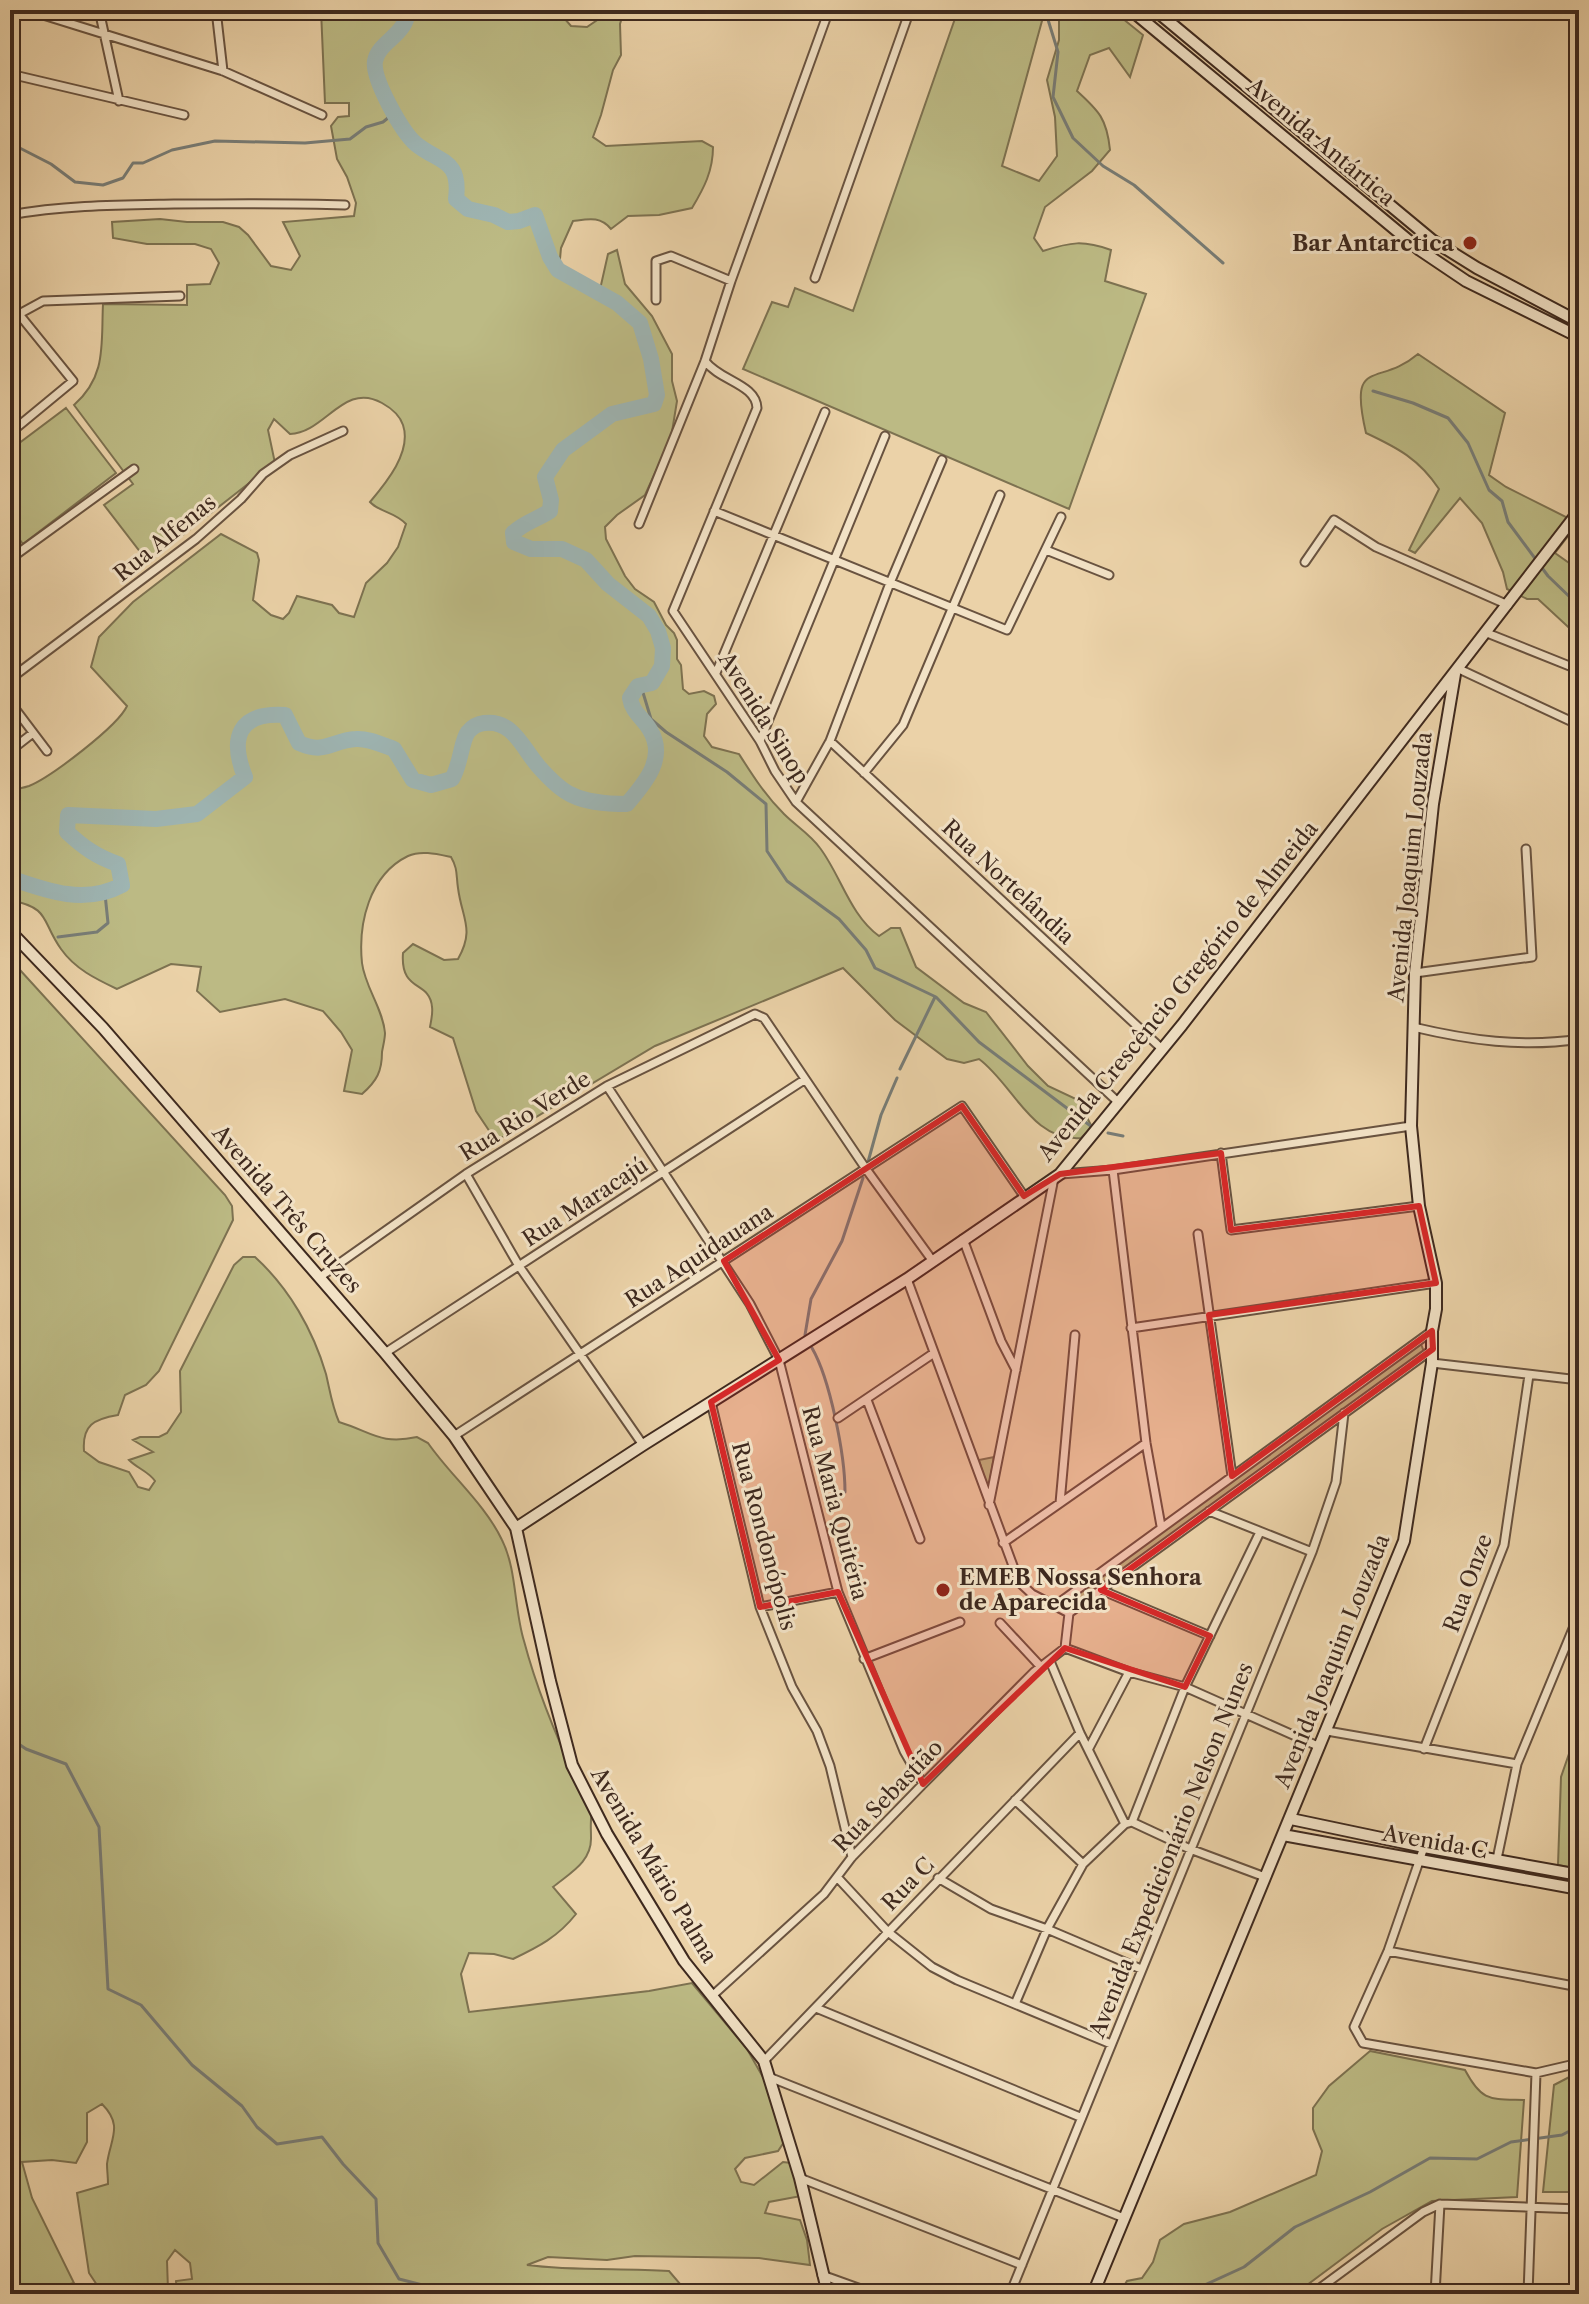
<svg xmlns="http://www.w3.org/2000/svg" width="1589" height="2304" font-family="'Libre Caslon Text',serif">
	<rect width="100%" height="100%" fill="#ebd2a8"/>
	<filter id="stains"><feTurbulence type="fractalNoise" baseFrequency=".0025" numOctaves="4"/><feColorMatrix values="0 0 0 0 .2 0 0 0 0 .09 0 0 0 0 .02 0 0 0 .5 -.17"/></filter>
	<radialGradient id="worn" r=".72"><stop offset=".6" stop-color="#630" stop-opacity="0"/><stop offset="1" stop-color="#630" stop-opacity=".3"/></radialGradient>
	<!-- green -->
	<path fill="#bcba84" stroke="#7d7251" stroke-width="2" d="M321,10H557L571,26L587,27L612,10L624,11L620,24L621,55L613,70L601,115L593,137L606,146L702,141L713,147C713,171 704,188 692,208L659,215L628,216L611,229C600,216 589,219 573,221L561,248L559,270L599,294L608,254L617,250L625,284L652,316L672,354V381L677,401L671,438L645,495L617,515L605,527L606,539L625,576L635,589L654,602L666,625L674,633L677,640V659L681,665L683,689L689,694L704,691L714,696L716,704L707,714L704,736L712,747L739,754C753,776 765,795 784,814C796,826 810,834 820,848C841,876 850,915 879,936L891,928H900L916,967L964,1003L986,1012L1028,1066L1048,1086L1078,1100L1092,1127L1081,1138C1032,1142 1013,1084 979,1059L964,1063L947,1059L895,1020L843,968L655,1046L496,1141L476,1111L453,1038L430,1027C431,1021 433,1013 432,1007C430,980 400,993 403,953L413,944L444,960L458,959C475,929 462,919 458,888C456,875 458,869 451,857C437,854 421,850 408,856C369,875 358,924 362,963C365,987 383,1009 385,1033C385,1039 383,1046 382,1052C382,1071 377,1081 362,1094L344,1091L352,1050L341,1032L323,1011L285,999L220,1012L197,991L201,967L171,964L117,989C96,979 75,969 61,949C41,921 51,908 10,900V791C16,789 23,788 29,786C51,777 118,726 127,706L91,667L99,637L133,602L221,534L257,553L259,560L253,600L271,615L283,619L289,613L297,596L332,605L339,613L354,617L366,583L387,563L398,547L406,524C395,512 379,512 370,502C386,483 412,452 403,425C400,416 391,408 382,403C344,381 325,433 290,434L274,419L268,430L275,463L148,562L104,505L133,484L74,405C107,376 101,344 103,304L187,305V285L210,284L219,263L211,249L195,244H147L113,238L112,222L160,219L187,222H223L239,227L248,235L271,266L291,270L300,256L283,222L354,216L356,203L347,177L337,159L331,126L338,117L349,116V103H325Z
		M958,10H1045L1002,166L1039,181L1057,156L1055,117L1047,80L1059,40V10H1112L1143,35L1130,77L1109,48L1090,55L1077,91C1099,111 1107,119 1110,150L1092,171L1045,207L1034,238L1043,251C1071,242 1083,240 1111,250L1105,281L1146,294L1069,509L743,369L772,302L788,307L795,288L853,311Z
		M1418,354L1505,413L1489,475L1506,487L1578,523L1555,553L1579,570V637L1538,599H1527L1507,589L1503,572L1482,523L1460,498L1415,553L1409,550L1439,489C1419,459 1398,448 1366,433C1348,355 1378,388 1418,354Z
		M66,408L116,473L23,544L10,527V450Z
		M10,959L225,1195L232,1206L233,1220L159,1371L146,1385L125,1395L118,1415C94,1419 82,1425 84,1451L99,1462L129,1472L138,1487L149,1490L155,1481C148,1471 138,1469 129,1460L153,1452L133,1440L140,1437H159L167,1433L181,1412L180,1371L234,1265L243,1257H255C289,1288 313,1330 326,1374C330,1391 332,1406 339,1422C372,1432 380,1445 417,1437L428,1443C450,1475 485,1504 502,1540C517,1570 514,1609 524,1641C540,1701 564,1756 592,1811C590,1821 591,1827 591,1837C592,1862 570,1873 553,1887L576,1914C558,1937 538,1947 513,1959L494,1954L469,1953L461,1974L469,2012L649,1991L692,1983L747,2049L764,2079L784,2142L778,2151L745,2158L735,2169L741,2182L754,2185L783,2162L791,2163L801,2196L769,2202L765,2213L800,2220L807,2240L810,2265L759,2258L635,2256L607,2260L548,2257L527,2265C573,2271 621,2268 669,2271L680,2284L700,2294H177L176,2281L192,2279L190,2263L175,2250L167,2261L168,2290L165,2294H103L89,2273L77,2193L108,2184C108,2177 107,2170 107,2164C110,2139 124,2126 102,2104L87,2113V2142L76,2163L52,2160L22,2162L32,2198L74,2283L59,2287H10Z
		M1421,1344L1424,1352L1074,1606L1063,1602L1238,1473Z
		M994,1457L988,1491L979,1460Z
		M1579,1725V1869L1558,1865L1561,1777Z
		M1370,2051L1465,2070C1482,2102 1490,2099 1524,2100L1517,2197L1432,2201L1382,2229L1295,2294H1119L1127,2281L1142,2278L1153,2262L1160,2240L1184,2224L1230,2212L1316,2175L1322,2151L1313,2129V2108L1329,2086Z
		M1579,2072V2192H1543L1554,2085Z"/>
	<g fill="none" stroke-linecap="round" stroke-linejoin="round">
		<!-- stream -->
		<path stroke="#787d77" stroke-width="3" d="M1045,10L1058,52L1053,97L1073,138L1103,166L1134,185L1223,263
			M10,143L51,164L75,182L103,185L123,178L133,163H143L172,150L215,141L305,143L350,139L366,127L383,122L394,113
			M1373,391L1413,403L1448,418L1468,443L1489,490L1502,501L1508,522L1548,576L1575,602H1579
			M641,686L651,719L666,732L727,772L766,804L767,851L787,881L839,919L866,950L875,968L936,997L979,1042L1092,1127
			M58,937L97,932L108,923L105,894
			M900,1069L935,997
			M1108,1133L1123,1136
			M868,1162L881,1115L897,1078
			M805,1335L811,1299L842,1241L863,1178
			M812,1348C830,1379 845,1455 845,1492
			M10,1738L26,1749L66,1764L99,1827L108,1989L141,2005L192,2065L242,2106L257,2127L277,2144L322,2137L343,2164L376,2199L378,2243L399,2279L458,2294
			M1185,2294L1244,2267L1295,2227L1370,2192L1430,2158L1477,2159L1511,2142L1562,2135L1579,2126"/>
		<!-- river -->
		<path stroke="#9eb5b3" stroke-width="16" d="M10,878C47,891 85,905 122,885L118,864C97,857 83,847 67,832L68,815L156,819L197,814L245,777C229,737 239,712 285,715L299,743C326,755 332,740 356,739C368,738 382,745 394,749L413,780L431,785L452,779C461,764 461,741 468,732C473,726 477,724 484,723C513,719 523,749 539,767C547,776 560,790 572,795C588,803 609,804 627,804C645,783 667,758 650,730C643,718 632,712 630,698L638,686L652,683L662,666L663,648L658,631L649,616L608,584L586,560L562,549H531L514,542L513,533C525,522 536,520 550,511L551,500L545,477L563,450L612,414L654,404L657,395L651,359L640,323L617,303L558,270L550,257L535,215L519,221L508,222L494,215L468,209L456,199C461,158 439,163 416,144C402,132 372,79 375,61C378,46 394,39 402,27C406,23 407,16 409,10"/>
		<!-- street casing -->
		<g stroke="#695340" stroke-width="11">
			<path id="street" d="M27,10L223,71L322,115
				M99,10L119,101
				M216,10L223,71
				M10,74L184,115
				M10,215C65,205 119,205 174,204C231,204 288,203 345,205
				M815,278L910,10
				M656,300V261L671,256L731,281
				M10,319L43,301L180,296
				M705,361C720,381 756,384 757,408L673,611L760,741L775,771L796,802L1118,1102
				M10,433L73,381L18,313
				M714,511L1007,630L1061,517
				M639,524L705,361L731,281L829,10
				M1046,550L1109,575
				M10,559L134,469
				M1305,562L1334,520L1376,547L1508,605
				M1487,633L1577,669
				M1459,669L1579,725
				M716,673L825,412
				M10,679L196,539L241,499L263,474L290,455L343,431
				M10,702L47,751
				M760,741L885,436
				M830,741L1162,1049
				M10,751L33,733
				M864,773L903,725L1000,495
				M796,802L830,741L890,583L942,460
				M1415,973L1532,957L1526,849
				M1413,1027C1468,1040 1523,1048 1579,1039
				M607,1086L750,1304L779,1360L838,1592L904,1751L923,1784
				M1221,1153L1231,1230L1419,1206
				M1113,1170L1146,1443L1161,1526
				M466,1174L519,1266L643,1445
				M1061,1174L1113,1170L1411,1126
				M1198,1234L1232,1476
				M963,1239L1001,1341L1016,1370
				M320,1277L466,1174L607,1086L755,1014L764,1018L866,1169L932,1260
				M907,1279L1019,1582L1032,1594L1069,1613
				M1131,1328L1436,1283
				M385,1353L804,1080
				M1432,1363L1579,1380
				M867,1400L920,1539
				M711,1402L760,1607L792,1687L817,1731L830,1766L852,1857
				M838,1418L934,1353
				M454,1436L962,1106L1024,1196
				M1060,1503L1075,1335
				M989,1505L1054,1178
				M1209,1511L1312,1552
				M1003,1543L1146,1443
				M1101,1590L1210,1636
				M1056,1605L1432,1331
				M760,1607L838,1592
				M1069,1613L1433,1349
				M1000,1623L1041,1667
				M1065,1648L1129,1672L1185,1687L1320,1747
				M864,1659L960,1622
				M1050,1661L1080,1733L1125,1824
				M1327,1731L1517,1764
				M1089,1748L1129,1672
				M1424,1749L1504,1545L1529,1375
				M1015,1800L1083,1864
				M1132,1822L1185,1687L1260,1532
				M1424,1847L1388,1951L1354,2027L1363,2043L1536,2073L1579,2063
				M1497,1859L1517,1764L1579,1614
				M837,1877L888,1932L932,1967L957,1980L1111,2044
				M938,1878L991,1909L1047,1929L1141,1969
				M1388,1951L1579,1987
				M712,1996L824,1894L852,1857L923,1784L1034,1672L1065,1648L1069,1613
				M1015,2004L1047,1929L1083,1864L1125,1824L1132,1822L1190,1849L1265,1877
				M816,2008L1080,2117
				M764,2061L1080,1733
				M769,2077L1124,2218
				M800,2178L1022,2265
				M822,2275L875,2294
				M1010,2294L1312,1552L1336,1482L1344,1413
				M1312,2294L1423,2212L1440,2204L1579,2209
				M1435,2294L1440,2204
				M1528,2294L1536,2073"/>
		</g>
		<!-- secondary casing -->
		<g stroke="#3e291e" stroke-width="14">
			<path id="secondary" d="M1131,10L1420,250L1466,281L1579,337
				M1155,10L1432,240L1477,268L1579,322
				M10,931L103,1028L385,1353L454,1436L516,1528L550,1681L572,1765L607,1834L684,1961L764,2061L800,2178L828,2294
				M516,1528L643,1445L907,1279L1060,1174L1182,1025L1579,511
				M1291,1819L1424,1847L1579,1875
				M1283,1835L1579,1889
				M1093,2294L1404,1541L1432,1363V1331L1436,1309V1283L1419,1206L1411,1126L1415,973L1433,804L1455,674"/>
		</g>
		<!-- street -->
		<use href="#street" stroke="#f2e2c6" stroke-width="7"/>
		<!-- secondary -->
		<use href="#secondary" stroke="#f2e2c6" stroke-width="10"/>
	</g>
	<!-- marked area -->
	<path fill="#d62828" fill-opacity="0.2" stroke="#d62828" stroke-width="6" stroke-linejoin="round" d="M962,1106L1024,1196L1060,1174L1221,1153L1231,1230L1419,1206L1436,1283L1209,1315L1232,1476L1432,1331L1433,1349L1101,1590L1210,1636L1185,1687L1065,1648L923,1784L838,1592L760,1607L711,1402L779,1360L724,1261Z"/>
	<!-- markers -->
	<g fill="#8f2418" stroke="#f2e2c6" stroke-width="3">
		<circle cx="1470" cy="243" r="8"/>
		<circle cx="943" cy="1590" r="8"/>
	</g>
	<g text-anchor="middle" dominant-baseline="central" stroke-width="6" stroke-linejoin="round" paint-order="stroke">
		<!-- street labels -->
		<g font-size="22" fill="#3e291e" stroke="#f2e2c6">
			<text transform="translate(1321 142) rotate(40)">Avenida Antártica</text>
			<text transform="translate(165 538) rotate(-39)">Rua Alfenas</text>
			<text transform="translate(764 718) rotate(58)">Avenida Sinop</text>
			<text transform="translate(1410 867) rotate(-84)">Avenida Joaquim Louzada</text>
			<text transform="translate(1008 882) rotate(43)">Rua Nortelândia</text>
			<text transform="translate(1178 991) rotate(-51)">Avenida Crescêncio Gregório de Almeida</text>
			<text transform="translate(525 1116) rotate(-32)">Rua Rio Verde</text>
			<text transform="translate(585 1202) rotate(-33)">Rua Maracajú</text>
			<text transform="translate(287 1209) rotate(49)">Avenida Três Cruzes</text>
			<text transform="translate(699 1256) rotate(-33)">Rua Aquidauana</text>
			<text transform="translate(835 1503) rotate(75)">Rua Maria Quitéria</text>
			<text transform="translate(764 1536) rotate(75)">Rua Rondonópolis</text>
			<text transform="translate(1468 1583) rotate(-70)">Rua Onze</text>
			<text transform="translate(1332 1661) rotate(-68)">Avenida Joaquim Louzada</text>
			<text transform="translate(888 1796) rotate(-46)">Rua Sebastião</text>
			<text transform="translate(1435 1842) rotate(10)">Avenida C</text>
			<text transform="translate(1171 1850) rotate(-68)">Avenida Expedicionário Nelson Nunes</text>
			<text transform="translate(654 1865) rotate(59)">Avenida Mário Palma</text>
			<text transform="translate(908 1884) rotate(-46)">Rua C</text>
		</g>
		<!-- poi labels -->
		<g font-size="22" font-weight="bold" fill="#3e291e" stroke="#f2e2c6" text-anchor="end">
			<text x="1454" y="243">Bar Antarctica</text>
			<text x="959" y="1577" text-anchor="start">EMEB Nossa Senhora<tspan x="959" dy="25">de Aparecida</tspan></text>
		</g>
	</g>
	<!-- margin -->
	<rect width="1589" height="2304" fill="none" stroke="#ebd2a8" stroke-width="40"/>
	<rect x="12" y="12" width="1565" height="2280" fill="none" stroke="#3e291e" stroke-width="4"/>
	<rect x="20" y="20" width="1549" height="2264" fill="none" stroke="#3e291e" stroke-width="2"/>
	<rect width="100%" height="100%" filter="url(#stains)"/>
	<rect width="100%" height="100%" fill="url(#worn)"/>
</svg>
